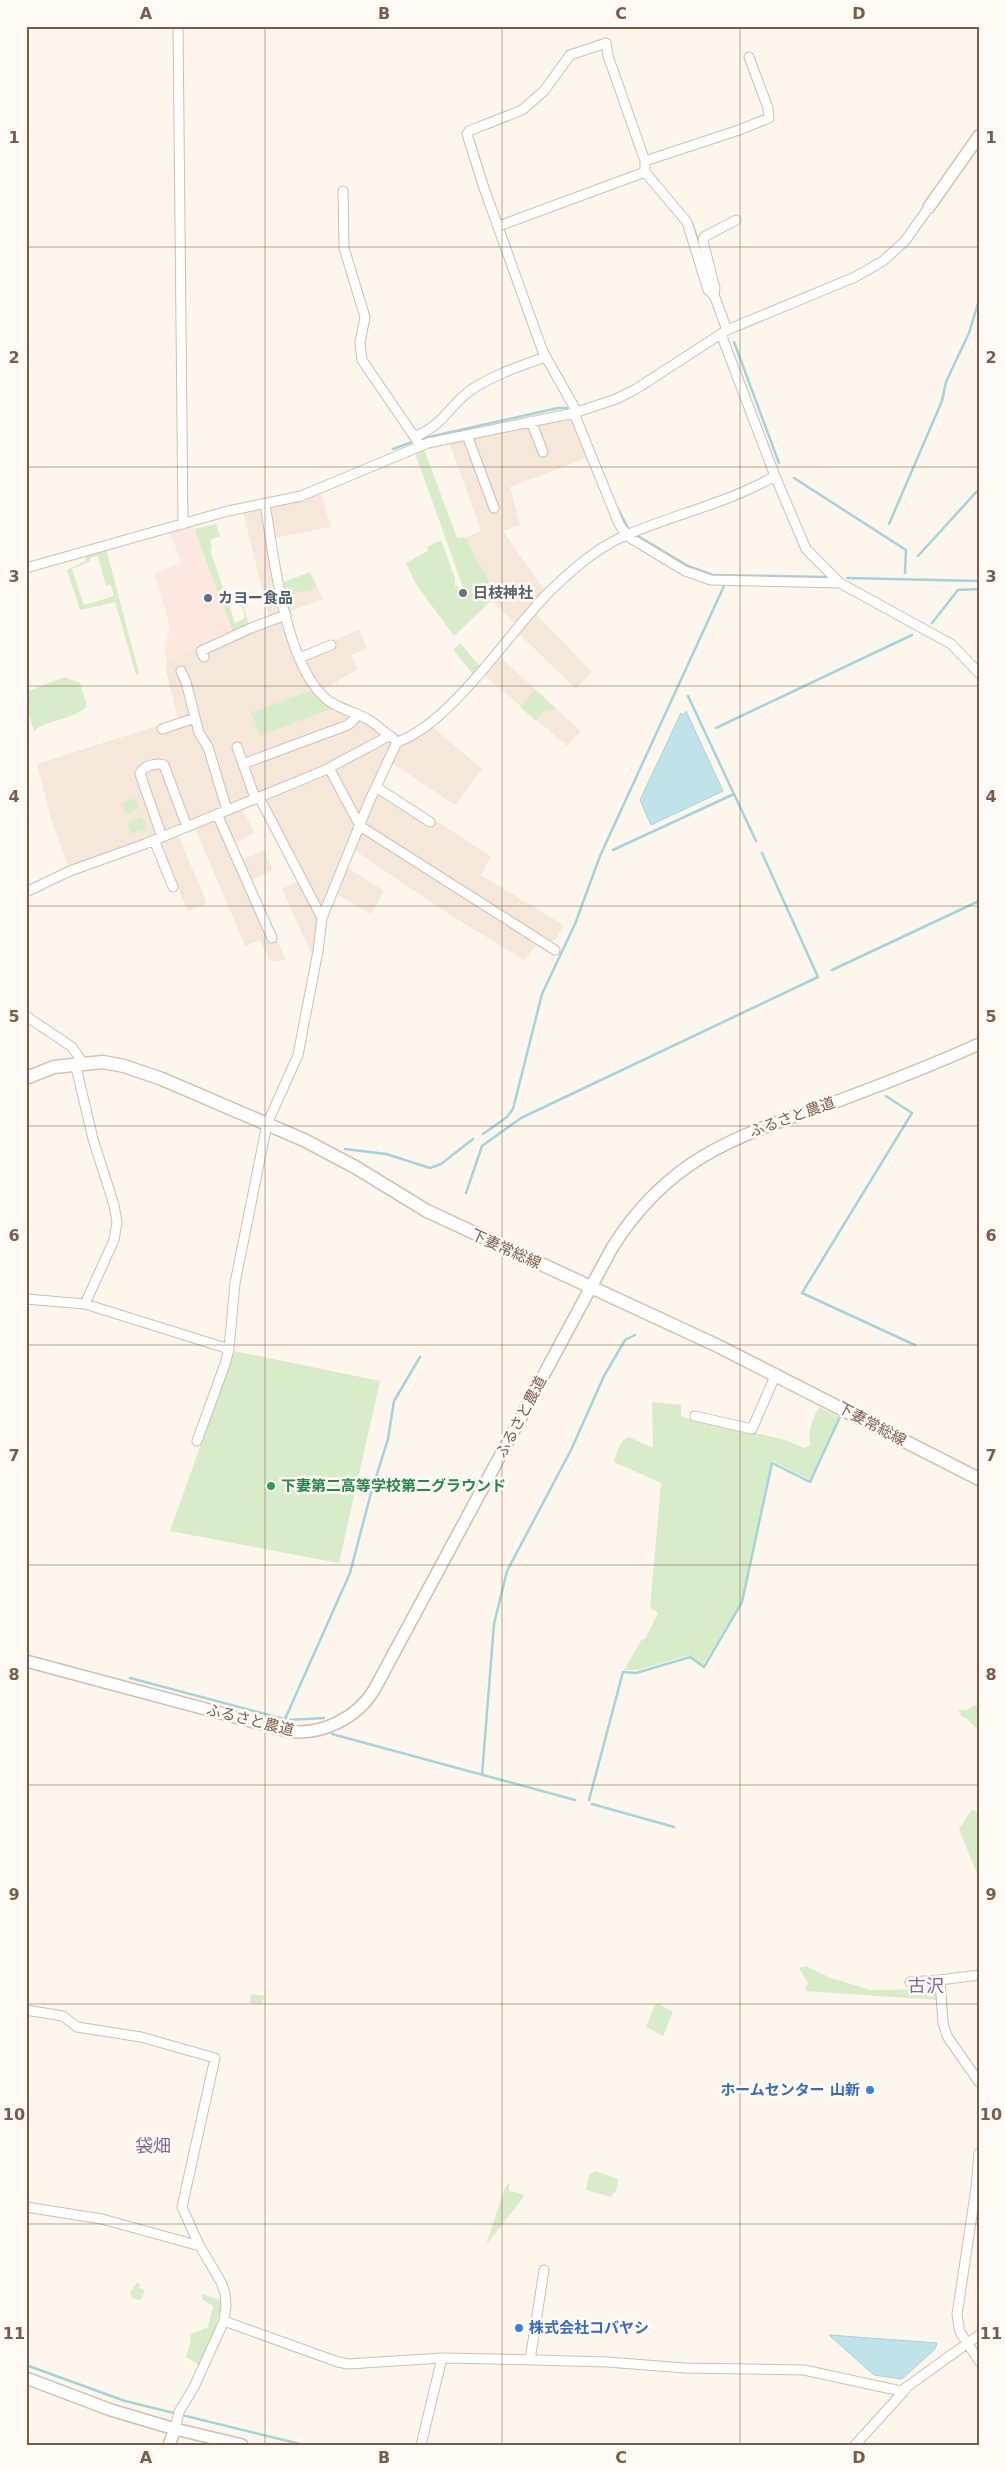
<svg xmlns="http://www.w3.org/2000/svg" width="1005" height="2471" font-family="'DejaVu Sans','Noto Sans JP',sans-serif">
	<rect width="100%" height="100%" fill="#fdf6ec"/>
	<!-- residential -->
	<path fill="#f5e8da" d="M574,413L589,457L510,487L520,525L503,531L547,594L533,611L592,672L576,689L519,634L499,656L581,731L567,746L484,675L519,627L492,601L497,595L464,538L481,531L448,439Z
		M320,489L331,527L274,538L282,583L310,572L323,599L289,612L296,638L302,653L359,630L367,648L351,655L358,669L319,692L260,736L338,706L397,742L429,724L482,769L455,805L392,763L382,785L491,857L481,875L564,925L555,940L548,942L544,948L537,944L524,960L457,919L351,848L344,865L384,891L371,914L332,891L313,957L282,889L299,881L258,804L254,803L242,808L255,833L233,843L241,860L264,850L273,870L250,881L286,959L281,961H270L260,940L245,946L195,828L178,835L207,903L187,911L179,889L172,892L151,842L70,871L50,816L37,764L178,719L166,671L167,660L233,633L270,621L242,508Z"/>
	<!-- commercial -->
	<path fill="#fde8e0" d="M191,522L233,633L167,660L164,651L170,626L154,573L180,563L181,561L168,528Z"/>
	<!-- green -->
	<path fill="#d8ecc9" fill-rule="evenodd" d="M424,449L457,538L464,537L497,595L454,636L416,584L406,563L428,551L427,547L441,540L455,578V586H458L459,594L465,593L415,453Z
		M216,524L220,536L210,540L212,548L210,550L235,623L245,618L241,598L249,625L233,633L194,529Z
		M106,549L139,673L136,675L115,602L80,610L67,570L85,561L88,553ZM98,556L106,586L111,585L114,596L84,605L72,569L89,562L92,557Z
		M310,572L316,585L312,587L313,591H300L285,598L282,583Z
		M460,643L481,668L474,675L453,650Z
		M64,677L80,683L87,706C72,721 44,720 34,731L26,704V692Z
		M314,690L336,707L260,736L251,712Z
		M535,690L556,709L551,711L544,709L536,721L520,707Z
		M135,798L139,808L126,814L122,803Z
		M142,817L146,829L131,834L127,823Z
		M234,1351L380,1381L339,1563L170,1531Z
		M652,1402L681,1405V1416L687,1418L782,1439L805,1448L810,1445C808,1430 812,1420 819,1407L839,1417L810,1480L772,1461L741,1601L703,1665L689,1655L638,1670H624L642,1639H645L658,1613L650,1608L661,1483L614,1462C617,1453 619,1440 629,1437L653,1448Z
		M975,1705L979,1707V1731L966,1718L962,1717L958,1710H967Z
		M972,1809L979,1813V1879L959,1829Z
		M806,1966L831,1978L871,1990L931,1989L937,1992V2000L805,1991L808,1983L799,1968Z
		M251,1994L265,1996L261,2005L250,2003Z
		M659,2004L673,2012L663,2036L646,2027L655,2005Z
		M595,2171L618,2179L617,2189L611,2197L586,2190L589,2175Z
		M509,2182V2191L523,2194V2198L486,2245L504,2190Z
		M137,2283L140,2284L139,2288L145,2290L141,2300L133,2299L130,2292Z
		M203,2294L220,2300L222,2305L212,2340L200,2366L186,2357L191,2341L190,2335L208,2327L213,2306L202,2299Z"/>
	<!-- water -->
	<path fill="#bfe3e8" stroke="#a5d3da" d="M686,711L723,791L651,825L640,800L681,713L684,715Z
		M829,2335L937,2343L935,2349L902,2379L874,2375Z"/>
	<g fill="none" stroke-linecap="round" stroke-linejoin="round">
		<!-- stream -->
		<path stroke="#a5d3da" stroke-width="2.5" d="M692,223L699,244
			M734,342L779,463
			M420,439L558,408H567
			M393,449L415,441
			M794,478L906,550L905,573
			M618,509L629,530
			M889,524L942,401L946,382L969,333L979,300
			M638,536L688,566L713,575L827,577
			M918,556L979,489
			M847,578L979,581
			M932,623L958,590L979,589
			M688,696L756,841
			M716,728L912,635
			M613,850L734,794
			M832,970L979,901
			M886,1096L912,1113L802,1293L915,1345
			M483,1134L507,1117L513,1109L542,994L575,924L600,856L724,586
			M345,1149L386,1154L430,1168L441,1164L473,1139
			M466,1193L482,1146L521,1118L818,977L762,853
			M130,1678L288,1720L324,1718
			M285,1719L350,1573L371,1493L388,1439L394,1401L420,1357
			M332,1734L575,1800
			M482,1775L494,1624L507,1571L571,1450L604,1376L625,1340L635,1335
			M589,1800L623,1672L636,1673L690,1657L704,1667L742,1602L772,1463L810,1482L840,1417
			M592,1804L674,1827
			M26,2365L125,2401L304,2445"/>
		<!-- minor casing -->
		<g stroke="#d1beb0" stroke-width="11">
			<path id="minor" d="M178,26L183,524
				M645,161L739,130L769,118L768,108L749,57
				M343,191L344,248L365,317L360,343L362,360L420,445
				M499,226L645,172L687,222L708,290L714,295L727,330
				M714,295L715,288L703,241L704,237L736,220
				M721,334L775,476L806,549L840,583L951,644L979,673
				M577,412L543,352L484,188L467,134L469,131L522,110L544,91L570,55L606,43L608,56L645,161V172
				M574,413L619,524L627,536L685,571L711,580L840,583
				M531,421L543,452
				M467,435L494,508
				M416,436C441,426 447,410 466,394C483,379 524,364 546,357
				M265,504C274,557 284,656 322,695C334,708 354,711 369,720C377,725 385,733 393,738
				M26,568L228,511L301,496L428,443L574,413L616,399L636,389L727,330L855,277L883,261L905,241L929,207
				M204,657L201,651L251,628L286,615
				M299,658L331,645
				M181,671L186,682L199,733L208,747L227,810
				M162,729L195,718
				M397,742C452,723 508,633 550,591C571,571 594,550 620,538C670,515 727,504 775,476
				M237,747L255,798
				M243,764L348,725L357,716
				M329,768L360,826L555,950
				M376,787L430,822
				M259,797L322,918
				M217,814L272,938
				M162,837L140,774C142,766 157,762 164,765L187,827
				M154,840L173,887
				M26,892L70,871L145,844L323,771L389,736
				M26,1016L72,1047L83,1063
				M75,1063L93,1139L114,1205L117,1222L114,1240L85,1304L229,1349
				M26,1299L85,1304
				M695,1416L752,1429L776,1374
				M197,1441L225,1364L229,1349L235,1283L267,1124L298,1055L318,951L322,918L369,802L397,742
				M979,1975L940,1980L943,2023L947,2036L979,2082
				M910,1982L940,1980
				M26,2010L63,2016L77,2027L141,2037L215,2058L182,2207L198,2243L221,2282L225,2293L226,2306L224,2321L194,2387L179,2412L175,2429
				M979,2153L976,2188L957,2315L960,2332L979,2361
				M26,2207L102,2219L200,2246
				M224,2321L338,2362L348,2364L442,2358L494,2359L607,2362L685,2368L804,2370L901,2391L979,2335
				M530,2360L544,2270
				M421,2445L442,2358
				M855,2445L905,2390"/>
		</g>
		<!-- tertiary casing -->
		<g stroke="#d1beb0" stroke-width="14">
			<path id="tertiary" d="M929,207L979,136
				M26,1661L288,1731C321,1736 357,1718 374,1690L612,1248C670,1155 740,1135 838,1101C886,1083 933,1065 979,1044
				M26,2378L111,2410L175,2429L242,2445
				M169,2445L175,2429"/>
		</g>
		<!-- secondary casing -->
		<g stroke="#d6c0b0" stroke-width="15">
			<path id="secondary" d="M26,1078L54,1067L103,1062L124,1066L162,1079L304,1140L355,1167L427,1211L718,1346L979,1479"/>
		</g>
		<!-- minor -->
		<use href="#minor" stroke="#fff" stroke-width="9"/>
		<!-- tertiary -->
		<use href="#tertiary" stroke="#fff" stroke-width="11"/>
		<!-- secondary -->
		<use href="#secondary" stroke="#fff" stroke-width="12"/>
	</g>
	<!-- grid -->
	<path fill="none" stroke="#7a5c4d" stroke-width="1" stroke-opacity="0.55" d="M265,26V2445M502,26V2445M740,26V2445M26,247H979M26,467H979M26,686H979M26,906H979M26,1126H979M26,1345H979M26,1565H979M26,1785H979M26,2004H979M26,2224H979"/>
	<!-- markers -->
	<circle fill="#6b7280" stroke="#fffaf3" stroke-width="2" cx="463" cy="593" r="5"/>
	<circle fill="#5c6f8a" stroke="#fffaf3" stroke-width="2" cx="208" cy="598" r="5"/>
	<circle fill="#2e9e5b" stroke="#fffaf3" stroke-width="2" cx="271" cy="1486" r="5"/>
	<g fill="#3f7fe0" stroke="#fffaf3" stroke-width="2">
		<circle cx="870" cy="2090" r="5"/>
		<circle cx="519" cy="2328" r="5"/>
	</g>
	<g text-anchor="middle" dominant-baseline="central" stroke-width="5" stroke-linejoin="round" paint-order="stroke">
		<!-- worship labels -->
		<g font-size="15" font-weight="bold" fill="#5b616d" stroke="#fffaf3" text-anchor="start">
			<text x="473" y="593">日枝神社</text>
		</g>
		<!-- service labels -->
		<g font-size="15" font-weight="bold" fill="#4e5e75" stroke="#fffaf3" text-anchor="start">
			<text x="218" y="598">カヨー食品</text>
		</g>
		<!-- street labels -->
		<g font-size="15" fill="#7a5c4d" stroke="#fffaf3">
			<text transform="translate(792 1117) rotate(-20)">ふるさと農道</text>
			<text transform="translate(506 1249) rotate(24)">下妻常総線</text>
			<text transform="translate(521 1417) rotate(-62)">ふるさと農道</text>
			<text transform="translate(872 1424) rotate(28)">下妻常総線</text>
			<text transform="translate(250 1720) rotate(14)">ふるさと農道</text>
		</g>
		<!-- leisure labels -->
		<g font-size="15" font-weight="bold" fill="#27864d" stroke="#fffaf3" text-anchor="start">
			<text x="281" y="1486">下妻第二高等学校第二グラウンド</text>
		</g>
		<!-- shop labels -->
		<g font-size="15" font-weight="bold" fill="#366cbe" stroke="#fffaf3" text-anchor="end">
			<text x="860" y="2090">ホームセンター 山新</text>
			<text x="529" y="2328" text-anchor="start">株式会社コバヤシ</text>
		</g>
		<!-- quarter labels -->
		<g font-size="18" fill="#846695" stroke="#fffaf3">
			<text x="926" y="1985">古沢</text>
			<text x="153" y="2145">袋畑</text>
		</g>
	</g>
	<!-- border -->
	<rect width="1005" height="2471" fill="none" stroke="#fffaf3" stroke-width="55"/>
	<rect x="28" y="28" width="950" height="2416" fill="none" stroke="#7a5c4d" stroke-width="2"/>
	<g font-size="16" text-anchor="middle" font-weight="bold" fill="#7a5c4d">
		<text x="146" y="19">A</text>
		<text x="384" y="19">B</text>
		<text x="621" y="19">C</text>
		<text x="859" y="19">D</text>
		<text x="14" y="143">1</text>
		<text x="991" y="143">1</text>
		<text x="14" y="363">2</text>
		<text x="991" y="363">2</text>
		<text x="14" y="582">3</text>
		<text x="991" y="582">3</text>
		<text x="14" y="802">4</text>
		<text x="991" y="802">4</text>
		<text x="14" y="1022">5</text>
		<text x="991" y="1022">5</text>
		<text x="14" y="1241">6</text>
		<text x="991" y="1241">6</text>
		<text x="14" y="1461">7</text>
		<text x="991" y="1461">7</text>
		<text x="14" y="1680">8</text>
		<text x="991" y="1680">8</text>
		<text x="14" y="1900">9</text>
		<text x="991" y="1900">9</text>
		<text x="14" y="2120">10</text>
		<text x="991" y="2120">10</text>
		<text x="14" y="2339">11</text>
		<text x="991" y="2339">11</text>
		<text x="146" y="2463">A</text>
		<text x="384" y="2463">B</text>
		<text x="621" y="2463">C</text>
		<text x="859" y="2463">D</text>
	</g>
</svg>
